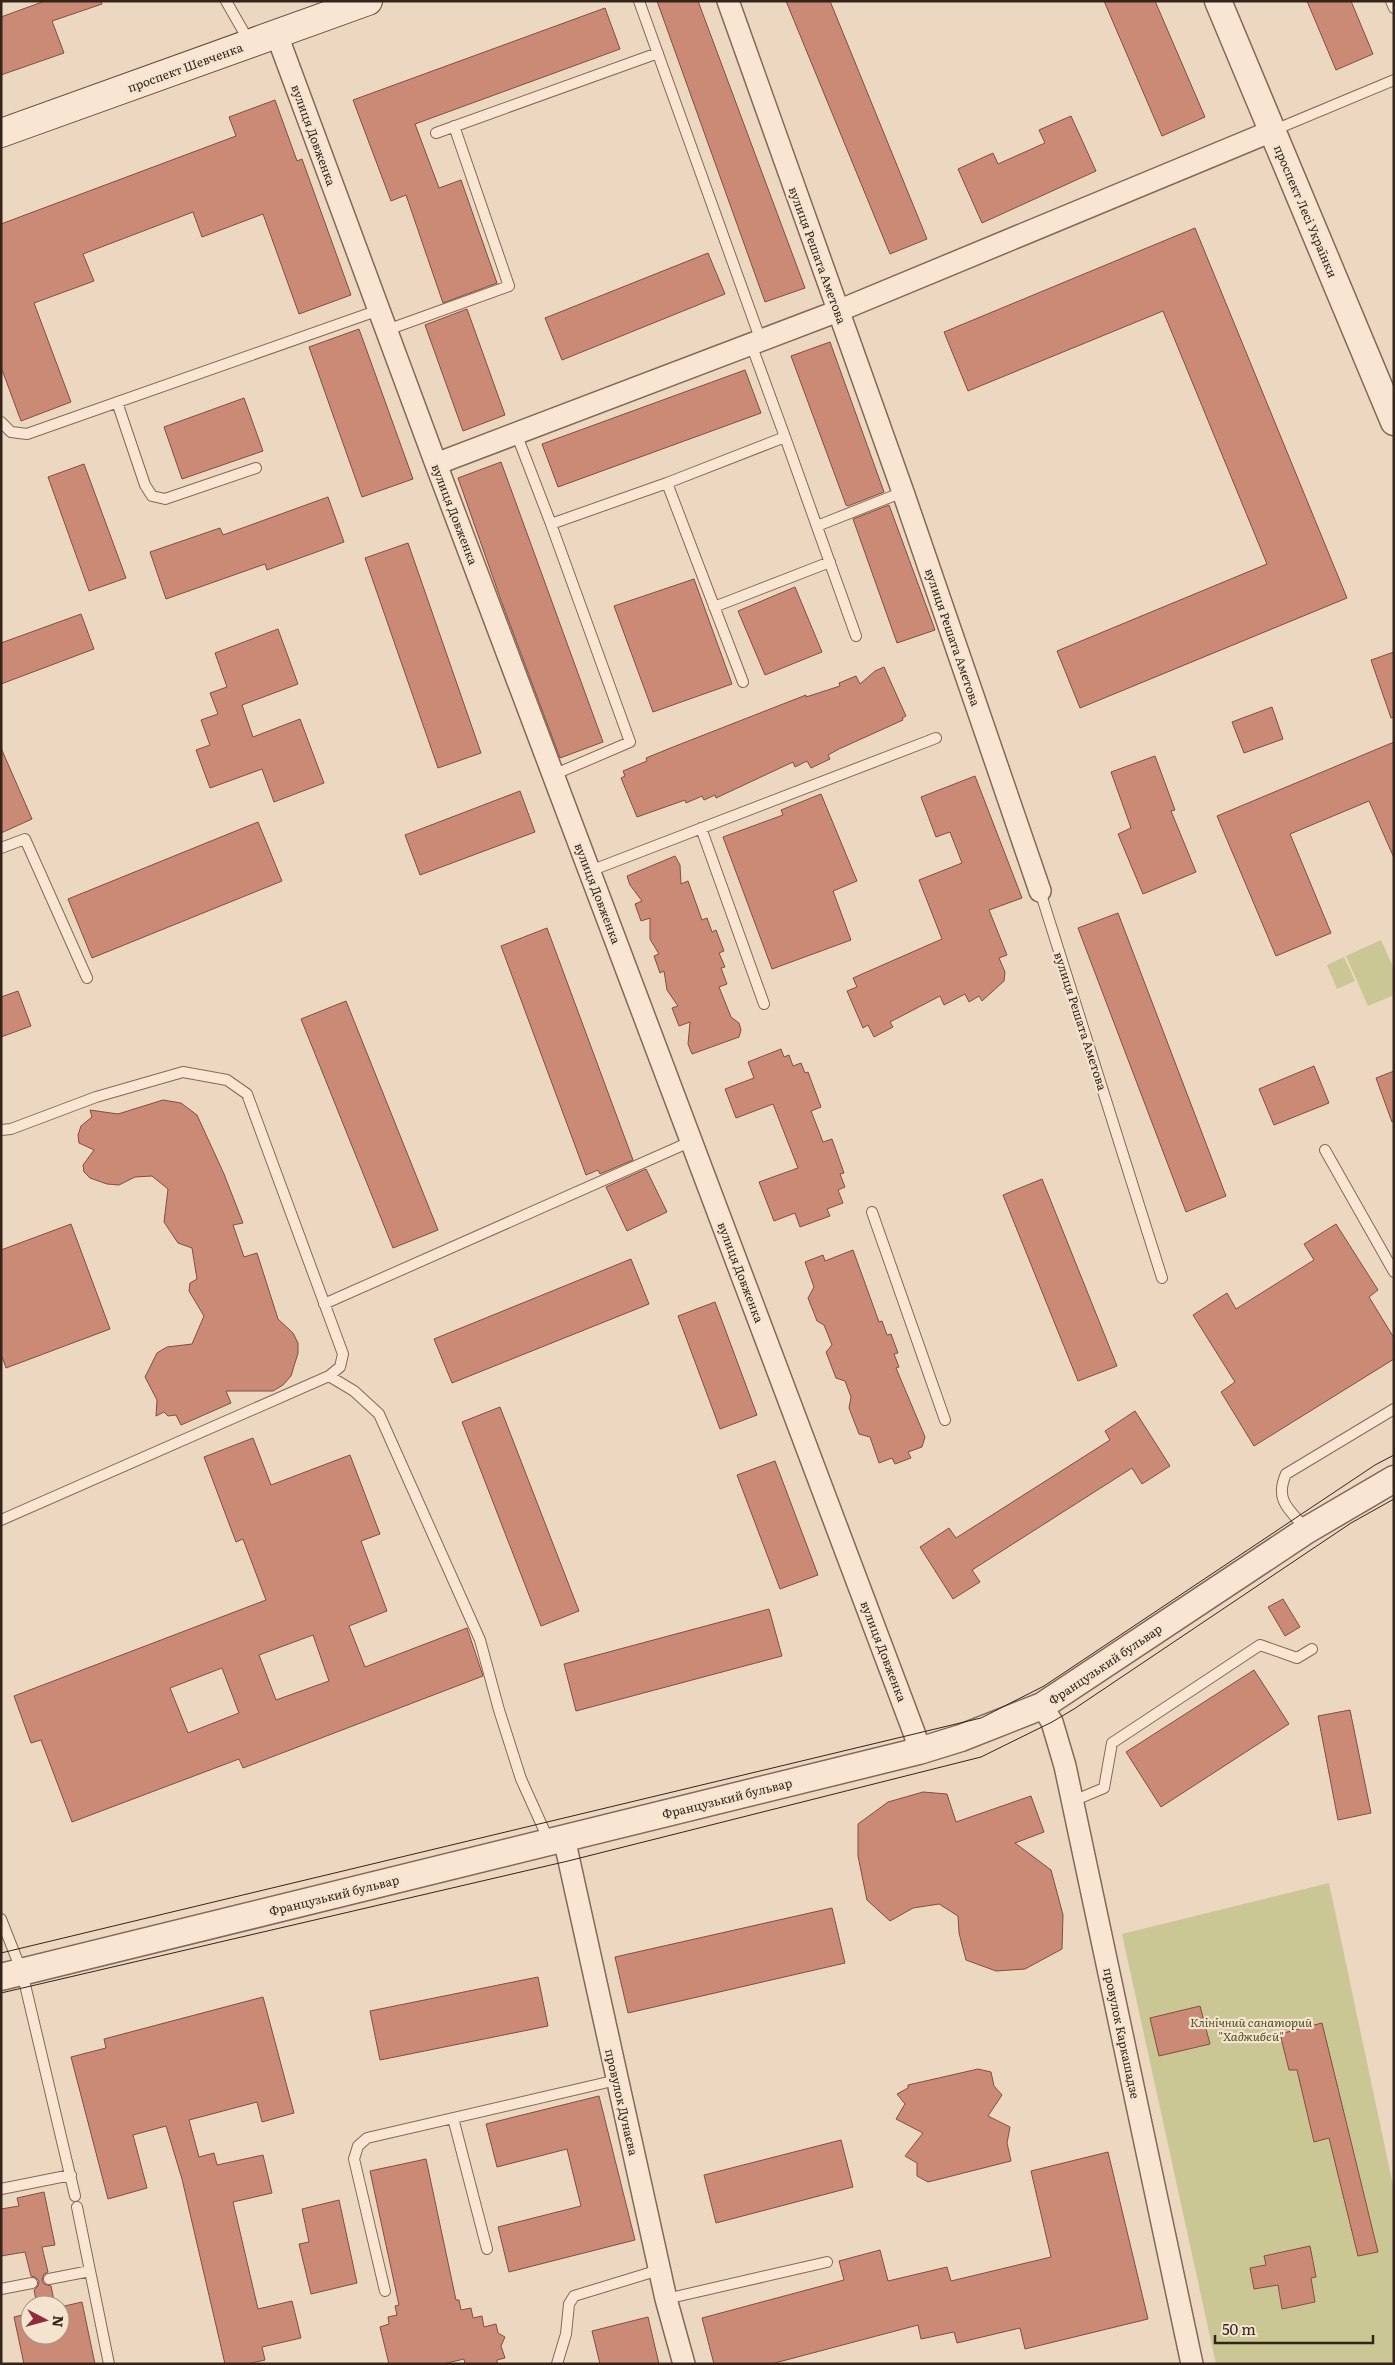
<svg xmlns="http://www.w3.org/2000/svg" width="1395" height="2365" font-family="Literata,serif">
	<rect width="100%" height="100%" fill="#ecd7c0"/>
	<!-- green -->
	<path fill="#cac794" d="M1381,940L1394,969V995L1368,1006L1346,956Z
		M1344,957L1355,981L1337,989L1327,965Z
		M1329,1883L1394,2190V2364H1216L1122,1934Z"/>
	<!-- building -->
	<path fill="#ca8a76" stroke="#834e3f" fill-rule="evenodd" d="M45,1H101L102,4L52,21L64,53L1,75V17Z
		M657,1H698L805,288L765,302Z
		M786,1H830L927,239L890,254Z
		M1104,1H1155L1205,117L1162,136Z
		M1307,1H1351L1373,54L1336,70Z
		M605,8L620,49L415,124L439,188L461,180L497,283L443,303L406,195L391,201L353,100Z
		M275,100L297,161L302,159L351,295L299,314L263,214L202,237L193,212L83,254L94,281L34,303L71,402L21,421L1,367V224L236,136L229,117Z
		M1071,116L1096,171L982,223L958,169L993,153L998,164L1045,143L1039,130Z
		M1195,228L1347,598L1080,708L1057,651L1267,564L1163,311L968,391L944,332Z
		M708,253L725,294L562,360L545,318Z
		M467,309L505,415L463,431L425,325Z
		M359,329L413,479L362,497L309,347Z
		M830,342L884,492L848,506L846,505L791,356Z
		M745,370L761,413L558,487L542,444Z
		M244,398L263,451L182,479L164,427Z
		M501,462L603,742L560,758L502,603L458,478Z
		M84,464L126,578L89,591L48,477Z
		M328,497L344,542L267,570L265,564L166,599L150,552L220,528L223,535Z
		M889,505L935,630L897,643L853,519Z
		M408,543L481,753L438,768L365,558Z
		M694,579L732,684L653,712L614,606Z
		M795,587L822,652L765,675L738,611Z
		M81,614L94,649L1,684V643Z
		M278,629L298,684L242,705L253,737L300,719L324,783L274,802L262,769L210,788L196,750L210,745L201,720L218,714L210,693L227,687L215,653Z
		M1394,652V717L1391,718L1371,660Z
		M884,667L906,716L902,718L903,720L839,749L828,755L830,759L811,768L807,761L795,767L793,762L716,798L715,795L704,800L702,796L686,803L685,800L637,817L621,778L625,776L623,771L647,761L646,758L673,747L806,695V697L840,686L839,683L856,676L860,684L875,671Z
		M1272,707L1283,739L1244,753L1232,722Z
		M1394,742V858L1369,801L1290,834L1331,933L1276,956L1217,816Z
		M1,748L32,819L1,833Z
		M1155,756L1175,810L1171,811L1196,872L1143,894L1118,834L1131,828L1111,772Z
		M975,776L1022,898L989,910L1007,955L999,958L1005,972L1004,981L982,1001L979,996L969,1002L965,994L944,1005L940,996L890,1022L893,1027L874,1037L868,1025L863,1028L847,991L857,987L853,978L942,939L919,880L962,863L950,832L936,837L921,797Z
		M520,791L535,832L420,875L405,835Z
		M821,794L857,881L833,891L851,940L772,969L723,837L783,815L781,810Z
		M258,822L282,881L92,958L68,899Z
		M675,856L680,865L681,884L688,881L702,920L707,918L712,932L716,930L724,951L719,953L725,967L721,968L727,984L719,987L731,1017L739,1023L741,1030L739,1037L692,1054L688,1044L690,1022L679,1026L672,1008L678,1006L667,990L664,971L660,973L654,956L659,954L650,939V918L641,921L635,904L642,901L630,885L627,876Z
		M1118,913L1226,1196L1186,1212L1078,928Z
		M547,928L633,1160L600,1174L598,1170L586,1175L501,946Z
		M18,991L31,1026L1,1037V997Z
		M346,1001L438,1230L393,1248L301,1019Z
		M781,1049L784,1057L789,1055L793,1066L801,1063L805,1073L808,1072L821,1107L811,1111L823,1142L832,1139L844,1173L840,1174L845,1187L838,1190L843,1203L827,1209L830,1216L800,1227L795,1213L774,1221L759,1182L798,1168L773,1104L736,1118L725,1089L754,1078L748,1062Z
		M1314,1066L1329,1103L1274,1125L1259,1089Z
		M1394,1071V1121L1392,1122L1376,1078Z
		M163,1100L181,1103L197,1115L224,1174L243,1223L233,1225L244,1257L257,1253L278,1319L293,1333L298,1343V1353L291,1376L283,1385L273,1391H226L231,1403L181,1425L176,1415L168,1416L164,1412L156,1416L157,1400L145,1377L157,1353L167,1347L192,1344L204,1316L189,1291L190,1283L197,1279L192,1248L178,1243L164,1222L168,1189L152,1176L135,1177L119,1185L107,1184L90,1178L84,1172L83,1165L94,1150L79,1143L78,1135L81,1126L92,1117L90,1110L118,1114Z
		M646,1169L667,1212L627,1231L606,1187Z
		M1042,1179L1117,1366L1078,1381L1003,1195Z
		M71,1224L110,1329L6,1368L1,1354V1250Z
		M1336,1224L1378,1290L1369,1297L1394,1338V1359L1254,1446L1221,1392L1235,1382L1193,1315L1227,1293L1236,1309L1314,1260L1304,1244Z
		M853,1250L879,1322L882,1321L887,1335L891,1334L898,1353L894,1354L899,1367L896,1368L925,1437L922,1447L908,1452L911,1458L895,1464L892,1458L879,1463L870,1437L859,1434L849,1408L851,1397L845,1381L836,1378L826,1352L832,1345L824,1325L817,1321L808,1298L814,1287L805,1262L823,1255L825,1261Z
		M631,1259L649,1304L452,1383L434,1339Z
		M715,1302L757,1415L720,1429L678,1316Z
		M500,1407L579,1611L541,1626L462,1422Z
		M1135,1411L1170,1466L1142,1484L1132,1468L972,1570L980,1582L953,1599L920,1547L949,1528L956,1538L1110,1440L1105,1431Z
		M253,1438L271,1485L350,1455L380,1534L361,1541L387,1611L349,1626L365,1667L467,1628L483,1676L243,1768L239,1759L72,1822L41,1740L31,1743L14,1696L266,1600L243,1539L236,1542L204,1457ZM313,1635L329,1681L276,1700L259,1655ZM222,1668L239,1713L188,1733L170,1688Z
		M775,1461L818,1575L780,1589L737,1475Z
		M1283,1599L1300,1627L1285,1636L1268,1607Z
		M769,1609L782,1656L576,1711L564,1664Z
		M1254,1670L1289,1724L1161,1807L1126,1752Z
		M1350,1710L1371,1813L1338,1820L1318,1716Z
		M923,1792L947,1794L956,1822L1031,1796L1044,1832L1015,1843L1051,1870L1063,1915L1062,1949L1025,1969L996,1971L966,1960L959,1933L958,1916L939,1904L913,1908L890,1921L867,1900L858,1856V1824L888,1802Z
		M832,1908L845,1963L628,2013L615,1957Z
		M538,1977L548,2026L380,2060L370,2011Z
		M263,1997L294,2113L262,2122L257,2102L189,2120L199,2157L214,2153L217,2165L263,2155L272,2193L233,2202L258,2309L292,2301L301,2338L262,2347L265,2360L247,2364H225L182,2179L166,2126L133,2135L147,2188L108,2199L71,2057L106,2048L104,2039Z
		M1200,2006L1210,2044L1159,2056L1150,2018Z
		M1322,2023L1378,2252L1358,2256L1329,2138L1314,2142L1297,2070H1289L1280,2034Z
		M978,2069L991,2072L994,2086L1002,2095L988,2116L1010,2127L1007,2143L1011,2161L928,2182L917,2176V2163L905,2156L923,2133L896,2119L905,2104L897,2094L908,2088V2085Z
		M599,2096L635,2240L509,2272L498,2227L581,2206L567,2149L497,2167L486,2124Z
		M841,2140L853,2187L716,2223L704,2175Z
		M1108,2152L1148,2319L1025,2349L1020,2328L957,2343L954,2332L921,2339L918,2325L771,2364H714L702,2318L844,2280L839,2261L880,2250L888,2281L947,2267L951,2281L1051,2257L1031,2171Z
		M426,2159L456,2300H459L461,2310L471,2308L473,2318L482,2316L484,2327L496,2324L498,2333L505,2337L501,2346L505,2358L497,2360V2364H465L464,2359L443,2364H389L380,2327L389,2324L388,2317L397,2315L395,2306L399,2305L370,2171Z
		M44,2192L55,2245L42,2247L48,2272L44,2274L42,2280L44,2284L51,2286L55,2305H37L34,2290L38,2286L39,2281L35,2277L31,2276L25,2252L1,2256V2209L19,2206L17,2198Z
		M339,2200L357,2283L311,2294L299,2244L309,2242L302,2209Z
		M1310,2246L1316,2277L1311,2278L1315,2302L1282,2309L1278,2285L1254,2289L1250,2268L1266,2265L1264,2256Z
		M82,2302L95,2364H24L14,2317L30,2313V2335H60V2307Z
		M648,2317L659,2364H600L592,2331Z"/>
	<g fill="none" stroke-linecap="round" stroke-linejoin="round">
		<!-- service casing -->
		<g stroke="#856858" stroke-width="12">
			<path id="service" d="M226,1L250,43
				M639,1L761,341
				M1391,1L1394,8
				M1272,131L1394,80
				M436,133L658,53
				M387,330L509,286L454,126
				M117,402L145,485L152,496L165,499L256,468
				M1,422L11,432L27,434L379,310
				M516,433L551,524
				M785,437L856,636
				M817,526L903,492
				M714,607L830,562
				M743,682L667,483L785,437L751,344
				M553,775L630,742L551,524L667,483
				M701,828L764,1004
				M1,848L25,839L87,978
				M590,871L936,738
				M1040,891L1162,1278
				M1,1130L11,1129L96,1097L183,1072L227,1080L247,1094L343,1354L340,1367L329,1376L1,1520
				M1325,1150L1394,1272
				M872,1212L945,1420
				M324,1304L692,1141
				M329,1376L354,1391L379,1414L480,1640L499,1710L521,1779L549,1841
				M1307,1530C1290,1510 1274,1501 1286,1474L1394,1409
				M1073,1801L1104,1788L1112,1743L1260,1645L1297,1658L1312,1649
				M1,1919L22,1972L75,2196
				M453,2118L487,2249
				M1,2189L71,2175
				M77,2207L109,2364
				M49,2279L90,2271
				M1,2289L32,2283
				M385,2291L354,2159L358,2146L367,2138L617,2080
				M666,2299L827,2262
				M557,2364L566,2334L569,2304L574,2296L659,2270"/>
		</g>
		<!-- minor casing -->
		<g stroke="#856858" stroke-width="24">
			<path id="minor" d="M728,1L903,492L1040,891
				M277,35L436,464L915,1735L919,1751
				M436,464L838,311L1272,131
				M1042,1706L1052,1722L1065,1766L1192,2364
				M564,1838L666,2299L684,2364"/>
		</g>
		<!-- tertiary casing -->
		<g stroke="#856858" stroke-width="29">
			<path id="tertiary" d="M1218,1L1394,422
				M1,1977L919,1751L961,1738L1042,1706L1307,1530L1394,1479"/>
		</g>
		<!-- secondary casing -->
		<g stroke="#66493c" stroke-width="30">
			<path id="secondary" d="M1,133L368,1"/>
		</g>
		<!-- service -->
		<use href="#service" stroke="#f8e6d2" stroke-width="10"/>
		<!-- minor -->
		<use href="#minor" stroke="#f8e6d2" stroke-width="21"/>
		<!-- tertiary -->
		<use href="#tertiary" stroke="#f8e6d2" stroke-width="26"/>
		<!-- secondary -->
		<use href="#secondary" stroke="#f8e6d2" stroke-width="28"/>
		<!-- tram -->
		<path stroke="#35241c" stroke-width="1" d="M1,1953L981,1718L1044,1686L1375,1465L1394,1455
			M1,1993L568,1861L981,1757L1052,1722L1074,1709L1351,1523L1394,1499"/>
	</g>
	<g text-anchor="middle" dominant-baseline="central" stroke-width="4.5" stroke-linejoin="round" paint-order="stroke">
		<!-- street labels -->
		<g font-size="12" fill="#35241c" stroke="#f4e3cf">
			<text transform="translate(185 67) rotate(-20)">проспект Шевченка</text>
			<text transform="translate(314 135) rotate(70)">вулиця Довженка</text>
			<text transform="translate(1306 211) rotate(67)">проспект Лесі Українки</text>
			<text transform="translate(818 255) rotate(70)">вулиця Решата Аметова</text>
			<text transform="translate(455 514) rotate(69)">вулиця Довженка</text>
			<text transform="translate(953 637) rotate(71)">вулиця Решата Аметова</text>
			<text transform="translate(598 893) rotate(69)">вулиця Довженка</text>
			<text transform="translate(1081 1021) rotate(72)">вулиця Решата Аметова</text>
			<text transform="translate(741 1272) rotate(69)">вулиця Довженка</text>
			<text transform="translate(884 1651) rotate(69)">вулиця Довженка</text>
			<text transform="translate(1105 1664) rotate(-34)">Французький бульвар</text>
			<text transform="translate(727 1798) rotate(-14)">Французький бульвар</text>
			<text transform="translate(334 1895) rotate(-14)">Французький бульвар</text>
			<text transform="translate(1122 2033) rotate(78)">провулок Каркашадзе</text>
			<text transform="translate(622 2102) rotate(77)">провулок Дунаєва</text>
		</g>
		<!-- park labels -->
		<g font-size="12" font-style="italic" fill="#4d5123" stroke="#f4e3cf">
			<text x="1251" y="2022">Клінічний санаторий<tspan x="1251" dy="14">"Хаджибєй"</tspan></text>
		</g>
	</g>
	<!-- border -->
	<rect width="1395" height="2365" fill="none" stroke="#35241c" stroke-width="5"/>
	<!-- north arrow -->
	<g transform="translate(45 2320) rotate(96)"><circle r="24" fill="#f4e3cf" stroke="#a89787"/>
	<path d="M0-4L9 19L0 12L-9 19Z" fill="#922a3d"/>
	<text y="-8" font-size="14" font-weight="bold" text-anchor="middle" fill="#35241c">N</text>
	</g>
	<!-- scale -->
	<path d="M1215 2335v8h158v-8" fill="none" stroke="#35241c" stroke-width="2.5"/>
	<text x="1222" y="2335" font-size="15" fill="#35241c" stroke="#f4e3cf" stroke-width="4" paint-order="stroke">50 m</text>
</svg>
